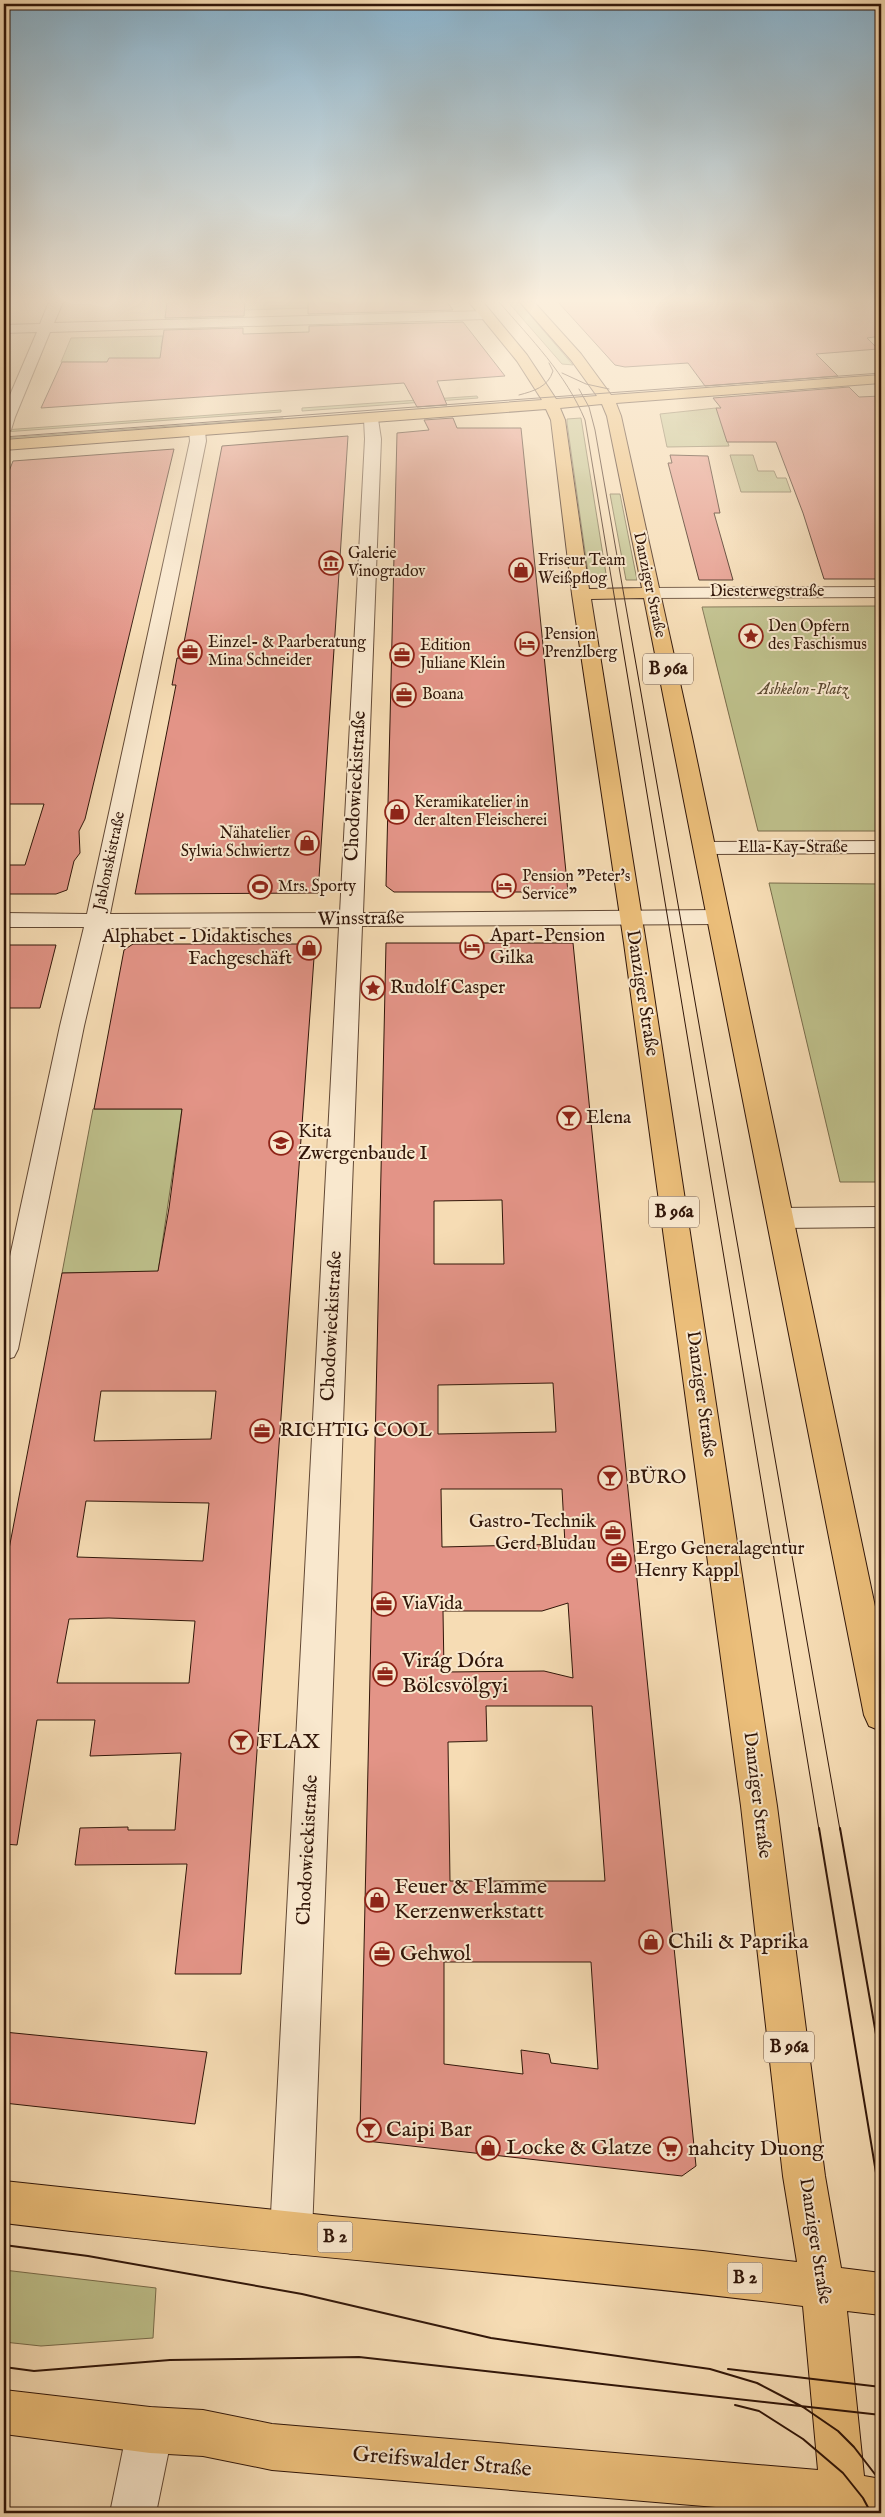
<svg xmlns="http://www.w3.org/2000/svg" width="885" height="2517" font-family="'IM FELL English',serif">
	<rect width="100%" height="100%" fill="#f6dcb4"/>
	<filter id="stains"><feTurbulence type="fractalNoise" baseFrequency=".004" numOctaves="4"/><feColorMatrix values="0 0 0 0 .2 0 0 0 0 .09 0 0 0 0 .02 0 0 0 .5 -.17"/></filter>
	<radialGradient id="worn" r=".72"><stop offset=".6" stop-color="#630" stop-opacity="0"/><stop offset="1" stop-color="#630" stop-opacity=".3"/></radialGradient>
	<!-- green -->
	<path fill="#bec08b" stroke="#786b4a" d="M245,302H308V308L244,310Z
		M508,302H519L573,365L562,364Z
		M163,336L161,347L166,372L127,362H61L71,338Z
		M477,396L478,398L302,411V408Z
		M716,408C725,420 724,432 729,446L667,447L660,414Z
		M281,410V412L4,432V430Z
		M283,418L284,421L4,441V438Z
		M581,418L607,580H589L567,423V419Z
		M730,455H753L758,471H774L777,478H786L791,492H741Z
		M610,494H620L637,580H626Z
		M881,606V831H758L702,607Z
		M769,883L881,884V1182H840Z
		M93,1109H182L158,1272L62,1273Z
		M4,2270L156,2288L153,2338L41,2346L4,2342Z"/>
	<!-- building -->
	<path fill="#e39487" stroke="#311609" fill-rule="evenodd" d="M167,302H245L244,316L165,318Z
		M308,302H447L453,310L308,314Z
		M558,302H881V336L867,338L878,349L816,354L838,376L705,386L688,363L625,367L615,365Z
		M463,322L505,376L437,381L447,405L417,407L404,383L41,408L62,362H107L109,358H160L164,330L243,328V334L309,332V326Z
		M849,387L859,397L881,396V579H824L803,513L776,442H727L716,408H721L713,398Z
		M453,418L457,428H521L568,892H394L386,886L397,433L429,430L424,420Z
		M348,436L318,893L135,894L176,685H172L177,658H181L222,446Z
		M174,449L85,819L79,831L80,853L74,861L67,890L56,894H4V865H25L44,804H4V484L13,461Z
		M670,455L708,456L720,513H714L733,580H699L668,463H672Z
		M386,943H573L696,2166L682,2176L366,2141L360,2132ZM502,1200L504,1264H434V1201ZM553,1383L556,1432L438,1434V1385ZM441,1489H562L565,1544L442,1547ZM568,1603L573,1678L544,1671L444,1672L443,1611H542ZM486,1706H592L605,1881H450L448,1742L487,1741ZM444,1962H591L598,2069L551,2063L549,2054L521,2050L523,2074L444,2064Z
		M133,944H315L241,1974H175L187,1864L75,1865L80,1828L128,1827V1830H175L181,1753L90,1756L95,1720H37L17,1845L4,1844V1575L62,1273L158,1271L169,1208L182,1109H94L124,950ZM101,1391H216L211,1439L94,1441ZM86,1501L209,1503L203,1561L77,1557ZM109,1618L195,1621L189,1683H57L69,1619Z
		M4,945H56L40,1008H4Z
		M4,2032L207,2052L195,2124L4,2103Z"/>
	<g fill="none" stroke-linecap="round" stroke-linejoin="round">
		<!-- minor casing -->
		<g stroke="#624834" stroke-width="2">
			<path id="minor" d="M49,302H63L54,323L486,311L493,315L486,319L50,332L15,417L11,430L4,431V409L37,332L4,333V325L40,324Z
				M371,415L378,419L381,439L363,913L718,910L726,912L729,917L726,922L718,924L362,926L312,2233L306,2248L291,2254L276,2248L270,2233L339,927L107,928L84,1026L18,1349L14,1357L4,1360V1284L60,1026L84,927H4V913L87,914L190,441L189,431L197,426L205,431L206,441L110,914L340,913L365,439L364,419Z
				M881,587V597L652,598L646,597L643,593L646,589L652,588Z
				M881,841V853L705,854L697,853L694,848L697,843L705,842Z
				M881,1207V1227L780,1228L770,1225L767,1218L770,1211L780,1208Z
				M150,2407L166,2414L173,2430L156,2513H110L127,2430L134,2414Z"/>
		</g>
		<!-- major casing -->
		<g stroke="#311609" stroke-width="2">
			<path id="major" d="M469,302H483L527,355L556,399L597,396L571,360L520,302H534L581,354L611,395L881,375V383L616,403L621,416L692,737L881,1635V1731L869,1726L864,1715L644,598L591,599L646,943L777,1806L825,2176L841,2268L881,2273V2315L847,2311L864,2476L881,2479V2513H789L272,2470L203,2456L150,2453L4,2434V2390L150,2407L203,2410L272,2424L818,2470L803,2306C537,2273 270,2256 4,2223V2181L332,2216L703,2251L797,2262L783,2176L741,1806L624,943L572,594L551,420L546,409L4,450V440L542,400L517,361ZM602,404L607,416L642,588L589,589L565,420L560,408Z"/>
		</g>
		<!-- minor -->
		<use href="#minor" fill="#f9e8ce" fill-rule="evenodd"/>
		<!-- major -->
		<use href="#major" fill="#ebbe7a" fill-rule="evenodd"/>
		<!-- tram-far1 -->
		<path stroke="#311609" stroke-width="1" d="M499,302C531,339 566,374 585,420L819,1830
			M562,373L586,384L609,389
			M579,389L589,407L595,430L840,1830
			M519,395C534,391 548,387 553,371L549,363
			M4,437L881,373"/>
		<!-- tram -->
		<path stroke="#311609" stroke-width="2" d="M819,1828L881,2203
			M840,1828L881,2063
			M4,2245L88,2256L302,2294L491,2338L710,2369L757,2383L803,2407L838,2431L854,2447L881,2482
			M4,2367L34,2371L170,2360L359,2357L881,2415
			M728,2369L881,2387
			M735,2405L759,2411L803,2439L843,2473L863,2498L871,2513"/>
	</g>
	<!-- sky -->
	<linearGradient id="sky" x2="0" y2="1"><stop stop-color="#8ab6d2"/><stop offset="0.46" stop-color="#fbefdd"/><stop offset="1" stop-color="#fbefdd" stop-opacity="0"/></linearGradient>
	<rect width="885" height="654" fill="url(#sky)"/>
	<!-- icons -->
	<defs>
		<g id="museum-ring" transform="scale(1.25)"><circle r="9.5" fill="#f9e8ce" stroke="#8f2418" stroke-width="1.5"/><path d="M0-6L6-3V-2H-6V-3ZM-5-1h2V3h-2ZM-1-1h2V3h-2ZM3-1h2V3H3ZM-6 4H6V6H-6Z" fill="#8f2418"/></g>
		<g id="shop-ring" transform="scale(1.25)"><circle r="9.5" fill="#f9e8ce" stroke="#8f2418" stroke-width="1.5"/><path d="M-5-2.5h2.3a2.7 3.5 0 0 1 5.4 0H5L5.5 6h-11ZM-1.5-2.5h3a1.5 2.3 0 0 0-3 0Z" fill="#8f2418"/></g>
		<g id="sight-ring" transform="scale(1.25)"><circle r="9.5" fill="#f9e8ce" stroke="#8f2418" stroke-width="1.5"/><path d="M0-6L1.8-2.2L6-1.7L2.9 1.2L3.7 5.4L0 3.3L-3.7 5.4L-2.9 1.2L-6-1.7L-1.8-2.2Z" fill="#8f2418"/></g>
		<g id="hotel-ring" transform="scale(1.25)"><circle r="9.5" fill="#f9e8ce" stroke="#8f2418" stroke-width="1.5"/><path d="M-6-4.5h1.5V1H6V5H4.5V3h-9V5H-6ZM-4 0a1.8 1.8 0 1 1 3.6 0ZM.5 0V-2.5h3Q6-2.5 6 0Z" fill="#8f2418"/></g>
		<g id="office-ring" transform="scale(1.25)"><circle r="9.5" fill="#f9e8ce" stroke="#8f2418" stroke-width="1.5"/><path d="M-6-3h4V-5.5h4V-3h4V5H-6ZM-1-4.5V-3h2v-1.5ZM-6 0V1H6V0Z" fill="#8f2418"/></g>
		<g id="stadium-ring" transform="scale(1.25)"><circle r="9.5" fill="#f9e8ce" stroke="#8f2418" stroke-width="1.5"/><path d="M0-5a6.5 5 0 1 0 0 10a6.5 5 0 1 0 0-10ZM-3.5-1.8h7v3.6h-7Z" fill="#8f2418"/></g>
		<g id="bar-ring" transform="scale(1.25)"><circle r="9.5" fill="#f9e8ce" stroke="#8f2418" stroke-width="1.5"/><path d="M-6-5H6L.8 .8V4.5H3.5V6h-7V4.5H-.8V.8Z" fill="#8f2418"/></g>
		<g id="school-ring" transform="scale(1.25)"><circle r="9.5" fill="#f9e8ce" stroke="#8f2418" stroke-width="1.5"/><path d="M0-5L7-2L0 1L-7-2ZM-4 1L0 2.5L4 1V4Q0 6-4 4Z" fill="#8f2418"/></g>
		<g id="supermarket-ring" transform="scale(1.25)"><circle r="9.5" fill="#f9e8ce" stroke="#8f2418" stroke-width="1.5"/><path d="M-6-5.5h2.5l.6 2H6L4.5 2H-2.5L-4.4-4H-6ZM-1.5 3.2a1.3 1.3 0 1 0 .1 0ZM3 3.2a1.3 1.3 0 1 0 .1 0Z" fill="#8f2418"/></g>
	</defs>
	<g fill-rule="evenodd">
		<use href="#museum-ring" x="331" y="563"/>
		<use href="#shop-ring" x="521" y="570"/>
		<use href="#sight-ring" x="751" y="636"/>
		<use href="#hotel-ring" x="527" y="644"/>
		<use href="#office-ring" x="190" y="652"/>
		<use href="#office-ring" x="402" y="655"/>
		<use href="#office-ring" x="404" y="695"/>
		<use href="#shop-ring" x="397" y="812"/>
		<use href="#shop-ring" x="307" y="843"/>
		<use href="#hotel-ring" x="504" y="886"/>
		<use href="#stadium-ring" x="260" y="887"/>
		<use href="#hotel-ring" x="472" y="947"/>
		<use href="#shop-ring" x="309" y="948"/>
		<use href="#sight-ring" x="373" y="988"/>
		<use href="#bar-ring" x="569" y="1118"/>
		<use href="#school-ring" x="281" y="1143"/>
		<use href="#office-ring" x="262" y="1431"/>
		<use href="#bar-ring" x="610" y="1478"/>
		<use href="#office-ring" x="613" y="1533"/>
		<use href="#office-ring" x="619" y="1560"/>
		<use href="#office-ring" x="384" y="1604"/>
		<use href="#office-ring" x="385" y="1674"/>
		<use href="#bar-ring" x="241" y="1742"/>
		<use href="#shop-ring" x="377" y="1900"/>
		<use href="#shop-ring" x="651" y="1942"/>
		<use href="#office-ring" x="382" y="1954"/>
		<use href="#bar-ring" x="369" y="2130"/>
		<use href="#shop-ring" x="488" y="2148"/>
		<use href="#supermarket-ring" x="670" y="2149"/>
	</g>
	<g text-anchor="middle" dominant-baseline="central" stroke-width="4" stroke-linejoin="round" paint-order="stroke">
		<!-- far-poi labels -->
		<g font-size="16" fill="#311609" stroke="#f9e8ce" text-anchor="start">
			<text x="348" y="554">Galerie<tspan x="348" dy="18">Vinogradov</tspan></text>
			<text x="538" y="561">Friseur Team<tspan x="538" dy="18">Weißpflog</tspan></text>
			<text x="768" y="627">Den Opfern<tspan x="768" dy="18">des Faschismus</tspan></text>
			<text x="544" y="635">Pension<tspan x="544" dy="18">Prenzlberg</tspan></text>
			<text x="208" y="643">Einzel- &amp; Paarberatung<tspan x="208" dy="18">Mina Schneider</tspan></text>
			<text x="420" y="646">Edition<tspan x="420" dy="18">Juliane Klein</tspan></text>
			<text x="422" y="695">Boana</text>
			<text x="414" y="803">Keramikatelier in<tspan x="414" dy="18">der alten Fleischerei</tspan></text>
			<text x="290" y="834" text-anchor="end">Nähatelier<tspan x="290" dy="18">Sylwia Schwiertz</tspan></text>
			<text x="522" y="877">Pension "Peter's<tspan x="522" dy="18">Service"</tspan></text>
			<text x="278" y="887">Mrs. Sporty</text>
		</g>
		<!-- far-street labels -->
		<g font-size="16" fill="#311609" stroke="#f9e8ce">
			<text transform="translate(649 585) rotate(78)">Danziger Straße</text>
			<text x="767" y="592">Diesterwegstraße</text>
			<text x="793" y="848">Ella-Kay-Straße</text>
			<text transform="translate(110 861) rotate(-78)">Jablonskistraße</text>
		</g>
		<!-- far-park labels -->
		<g font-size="16" font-style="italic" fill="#5b4930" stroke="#f9e8ce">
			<text x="803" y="690">Ashkelon-Platz</text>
		</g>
		<!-- shield labels -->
		<g fill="#f9e8ce" stroke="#6d5544" stroke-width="1">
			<rect x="643" y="653.5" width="50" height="31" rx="4"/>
			<rect x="649" y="1196.5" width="50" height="31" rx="4"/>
			<rect x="764" y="2031.5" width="50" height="31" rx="4"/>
			<rect x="317.5" y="2221.5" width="35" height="31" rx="4"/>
			<rect x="727.5" y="2262.5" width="35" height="31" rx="4"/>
		</g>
		<g font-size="18" font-weight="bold" fill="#311609">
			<text x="668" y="669">B 96a</text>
			<text x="674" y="1212">B 96a</text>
			<text x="789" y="2047">B 96a</text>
			<text x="335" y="2237">B 2</text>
			<text x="745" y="2278">B 2</text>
		</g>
		<!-- street labels -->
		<g font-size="19" fill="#311609" stroke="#f9e8ce">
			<text transform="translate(356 786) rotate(-87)">Chodowieckistraße</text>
			<text transform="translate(361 919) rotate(-1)">Winsstraße</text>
			<text transform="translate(642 993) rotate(81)">Danziger Straße</text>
			<text transform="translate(332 1326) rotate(-87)">Chodowieckistraße</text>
			<text transform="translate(701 1394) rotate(82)">Danziger Straße</text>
			<text transform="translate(757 1795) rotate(83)">Danziger Straße</text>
			<text transform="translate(308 1850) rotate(-87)">Chodowieckistraße</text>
			<text transform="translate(815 2241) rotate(81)">Danziger Straße</text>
		</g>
		<!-- poi labels -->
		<g font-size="19" fill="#311609" stroke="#f9e8ce" text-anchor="start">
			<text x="490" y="936">Apart-Pension<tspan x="490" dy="22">Gilka</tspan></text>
			<text x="292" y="937" text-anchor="end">Alphabet - Didaktisches<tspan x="292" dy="22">Fachgeschäft</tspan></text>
			<text x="390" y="988">Rudolf Casper</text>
			<text x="586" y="1118">Elena</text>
			<text x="298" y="1132">Kita<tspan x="298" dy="22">Zwergenbaude I</tspan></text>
			<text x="280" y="1431">RICHTIG COOL</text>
			<text x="628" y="1478">BÜRO</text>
			<text x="596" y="1522" text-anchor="end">Gastro-Technik<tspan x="596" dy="22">Gerd Bludau</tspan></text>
			<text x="636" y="1549">Ergo Generalagentur<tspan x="636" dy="22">Henry Kappl</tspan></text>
			<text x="402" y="1604">ViaVida</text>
		</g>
		<!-- near-poi labels -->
		<g font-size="22" fill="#311609" stroke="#f9e8ce" text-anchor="start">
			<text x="402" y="1661">Virág Dóra<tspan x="402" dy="25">Bölcsvölgyi</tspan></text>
			<text x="258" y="1742">FLAX</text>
			<text x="394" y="1887">Feuer &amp; Flamme<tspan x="394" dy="25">Kerzenwerkstatt</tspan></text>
			<text x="668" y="1942">Chili &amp; Paprika</text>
			<text x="400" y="1954">Gehwol</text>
			<text x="386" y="2130">Caipi Bar</text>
			<text x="506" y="2148">Locke &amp; Glatze</text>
			<text x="688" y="2149">nahcity Duong</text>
		</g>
		<!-- near-street labels -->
		<g font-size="22" fill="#311609" stroke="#f9e8ce">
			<text transform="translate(442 2462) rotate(5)">Greifswalder Straße</text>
		</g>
	</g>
	<!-- margin -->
	<rect width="885" height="2517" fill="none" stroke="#f6dcb4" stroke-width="20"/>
	<rect x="5" y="5" width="875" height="2507" fill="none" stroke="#311609" stroke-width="2.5"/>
	<rect x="10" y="10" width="865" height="2497" fill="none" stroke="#311609"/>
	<rect width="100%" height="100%" filter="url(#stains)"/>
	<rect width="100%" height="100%" fill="url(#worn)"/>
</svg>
